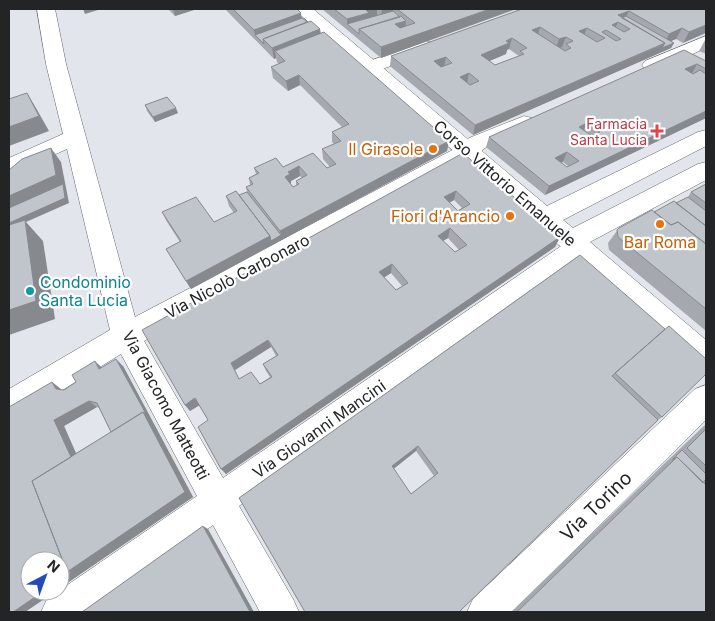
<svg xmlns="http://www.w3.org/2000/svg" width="715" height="621" font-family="Inter,sans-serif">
	<rect width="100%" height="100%" fill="#e2e6ec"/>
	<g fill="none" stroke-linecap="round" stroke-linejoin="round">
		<!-- street casing -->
		<g stroke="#63676c" stroke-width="1">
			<path id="street" d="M37,9H55L66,64L135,317L460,146L469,138L524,116L532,118L535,123L532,128L485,148L476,156L144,341L223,478L570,240L579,237L588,240L592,247L588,254L239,506L293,599L299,612H260L213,525L91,612H41L47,599L197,496L121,354L20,416L9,421V389L110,330L67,149L9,175V158L63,134L46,64Z
				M706,36V48L659,69L652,71L645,69L642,65L645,61Z
				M426,41L433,43L435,47L433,51L371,73L364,71L361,67L364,63Z
				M706,385V420L512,612H467L473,599L695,389Z"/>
		</g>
		<!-- secondary casing -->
		<g stroke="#63676c" stroke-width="1">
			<path id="secondary" d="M294,9H313L547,206L698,132L706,130V146L563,220L573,228L698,164L706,162V180L590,242L706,340V371L696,367Z"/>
		</g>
		<!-- street -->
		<use href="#street" fill="#fff" fill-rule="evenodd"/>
		<!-- secondary -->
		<use href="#secondary" fill="#fff" fill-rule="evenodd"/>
	</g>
	<!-- wall -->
	<path fill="#a5a9af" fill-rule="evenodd" d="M168,9H197L175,16Z
		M225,9H297L302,18L307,22L320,29L321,33L449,141L447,151L191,289L166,249L180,242L167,222L162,212L214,222L234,213L229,206L226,196L239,195L247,192L246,187L250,185L249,178L256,174L254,168L283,167L313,153L327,168L330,167L323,159L322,149L334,144L332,142V132L342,127L300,85L288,91L273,78L271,67L279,64L277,62L276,58L274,59ZM300,176L302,178L296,181V186L293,187L291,184V181Z
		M322,9H517L381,58Z
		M522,9H706L683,43L676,39L671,41L674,43L671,48L473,135L390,66L391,56ZM509,49L519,56L495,65L489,61L506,54L507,50Z
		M705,40H706V54L699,51Z
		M706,61V118L545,195L486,147L489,137ZM561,162H563L568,166L567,167Z
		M145,105L178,113L155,122L147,111Z
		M463,153L560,237L555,247L226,474L208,420L199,405L190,411L185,405ZM454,200L462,208L458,211L449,203ZM448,238L459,250L455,252L443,241ZM391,273L402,286L396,290L384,277ZM271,347L276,356L263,364L266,371L270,377L260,384L239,379L235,370Z
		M706,184V331L609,250L608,243L619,228L654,212L676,203L688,197L691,192Z
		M580,255L662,417L658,420L459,612L239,498ZM416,451L434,476L411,494L393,469Z
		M123,366L193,497L60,588V561L30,591H56L25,612L52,382L61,390H64L101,368ZM97,407L99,408L111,432L76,453L64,426Z
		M706,424V612H511L666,462Z"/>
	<!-- shaded-wall -->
	<path fill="#868a8e" d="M83,9H101L85,14Z
		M173,9H197L175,16Z
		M365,9H377V16L347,24V19Z
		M382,9H393V16L381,20Z
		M490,9H514L513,10L507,12L381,58V47Z
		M629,11L624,21L618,15Z
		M301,13L302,23L255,35L256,41L254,30Z
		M406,21L405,31L363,33Z
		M618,22L613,33L612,25Z
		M706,25V33L683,43L689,32Z
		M540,27L537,38L532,30Z
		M587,28L583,38L579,31Z
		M682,28L676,39L664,44L674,43L671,48L473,135L475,125L664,44L669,34Z
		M320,29L321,40L275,51L276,58L274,59L272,48Z
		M566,37L562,47L555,50L559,39Z
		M512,38L509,49L507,50L506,54L478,66L481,55Z
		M446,57L444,68L433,72L434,61Z
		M697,64L691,75L685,69Z
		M469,73L467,83L460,77Z
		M299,75L300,85L288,91L286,81Z
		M27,93L36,108L49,131L9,146V127Z
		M176,108L178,113L155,122L153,117Z
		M706,111V118L545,195L549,186Z
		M587,123L582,133L579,127Z
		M449,141L447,151L191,289L186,281L270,236L281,235L280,231Z
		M51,148L61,162L69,203L26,222L43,241L55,319L9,335V196Z
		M567,152L563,162L551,168L555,158Z
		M299,166L300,176L291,181V184L286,187L285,177L288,172Z
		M456,191L454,200L442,207L444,197Z
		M450,228L448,238L436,245L438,236Z
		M560,237L555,247L226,474L221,469Z
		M392,264L391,273L379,281V272Z
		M268,340L271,347L235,370L231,363Z
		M116,359L123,366L193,497L60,588V580L67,572L54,420L89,401L97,407L64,426L81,465L148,422Z
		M95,361L102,368L99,369Z
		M52,382L61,389L64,396L56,389Z
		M195,398L200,405L190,411L185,405Z
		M418,446L416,451L391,471L392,466Z
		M203,526L208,529L254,612H250Z
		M44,591H56L25,612H13Z"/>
	<!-- building -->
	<path fill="#c0c5cb" stroke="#868a8e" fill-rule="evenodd" d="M233,9H297L301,13L254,30Z
		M334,9H367H365L369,13L347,19Z
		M397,9H490L381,47L359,29L401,16L406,21L395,24L400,28L415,23Z
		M522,9H706V25L689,32L682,28L669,34L629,11L618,15L665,43L475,125L391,56ZM618,22L630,29L624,32L612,25ZM540,27L559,39L566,37L573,41L566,44L571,48L565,51L532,30ZM587,28L605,38L597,42L579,31ZM606,30L621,39L616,41L602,32ZM512,38L527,48L520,51L524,54L495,65L481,55L509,43L506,41ZM446,57L452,63L441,67L434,61ZM469,73L475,78L479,81L470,85L460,77Z
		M393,11L400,17L359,29V34L347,24Z
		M626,16L674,43L662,48L665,43L622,18Z
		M302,18L307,22L263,39L264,44L255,35Z
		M311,21L320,29L272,48L263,39Z
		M324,32L449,141L280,231L246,187L253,184L249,178L259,173L254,168L276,158L283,167L313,153L327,168L336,164L322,149L341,141L332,132L349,124L299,75L286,81L271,67L285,61L275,51ZM299,166L307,175L296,181L299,184L293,187L285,177L290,174L288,172Z
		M684,50L706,61V69L697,64L685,69L693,74L700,70L706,74V111L549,186L489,137ZM587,123L600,132L592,136L579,127ZM567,152L579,161L567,167L555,158Z
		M27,93L39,116L9,127V99Z
		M167,97L176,108L153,117L145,105Z
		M51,148L56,175L9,196V170L22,159Z
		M463,153L560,237L221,469L198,427L208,420L195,398L185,405L142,330ZM456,191L470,204L458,211L444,197ZM450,228L467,245L455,252L438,236ZM392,264L408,283L396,290L379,272ZM268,340L278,355L263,364L272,377L260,384L251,372L239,379L231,363Z
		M63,184L65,198L9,223V208Z
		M706,184V203L691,192Z
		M236,191L270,236L186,281L166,249L181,241L162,212L196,197L214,222L237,211L226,196Z
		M247,192L281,235L271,241L270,236L239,195Z
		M688,197L706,211V226L676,203Z
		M674,201L706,226V244L678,222L671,225L654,212Z
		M652,210L671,225L678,222L706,244V309L618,237L617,230L619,228Z
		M25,220L36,301L9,310V225Z
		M580,255L665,329L612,376L658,420L459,612H305L239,498ZM418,446L438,473L411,494L392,466Z
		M669,326L706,359V374L662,417L615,373Z
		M116,359L146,414L143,412L111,432L97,403L89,401L54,420L71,457L32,481L67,572H72L60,580V561H30V591H44L13,612H9V407L52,382L56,389L64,390L76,382L72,375L95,361L99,369Z
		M143,412L185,492L67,572L32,481Z
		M706,429V466L687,448Z
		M682,450L706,474V479L703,483L677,457L672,460Z
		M677,457L705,484L706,483V612H517Z
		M203,526L250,612H82Z"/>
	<!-- markers -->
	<path fill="#e0444e" stroke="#fff" stroke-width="2" d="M654.5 123.5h5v5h5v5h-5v5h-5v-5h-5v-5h5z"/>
	<g fill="#e8710a" stroke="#fff" stroke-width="2">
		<circle cx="433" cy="149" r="5"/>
		<circle cx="510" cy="216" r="5"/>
		<circle cx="660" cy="224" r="5"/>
	</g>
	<circle fill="#0f9aa8" stroke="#fff" stroke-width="2" cx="30" cy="291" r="5"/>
	<g text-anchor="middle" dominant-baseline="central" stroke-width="4.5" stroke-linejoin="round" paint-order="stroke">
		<!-- far-health labels -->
		<g font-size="14" fill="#be3a42" stroke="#fff" text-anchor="end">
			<text x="647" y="123">Farmacia<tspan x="647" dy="16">Santa Lucia</tspan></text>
		</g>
		<!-- food labels -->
		<g font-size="16" fill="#c56008" stroke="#fff" text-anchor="end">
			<text x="423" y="149">Il Girasole</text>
			<text x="500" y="216">Fiori d'Arancio</text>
			<text x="660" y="242" text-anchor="middle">Bar Roma</text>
		</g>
		<!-- street labels -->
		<g font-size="16" fill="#222426" stroke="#fff">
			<text transform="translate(505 183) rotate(41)">Corso Vittorio Emanuele</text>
			<text transform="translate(237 276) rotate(-28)">Via Nicolò Carbonaro</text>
			<text transform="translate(166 405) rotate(62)">Via Giacomo Matteotti</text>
			<text transform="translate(319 429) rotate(-35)">Via Giovanni Mancini</text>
		</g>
		<!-- culture labels -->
		<g font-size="16" fill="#0d838f" stroke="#fff" text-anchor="start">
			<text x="40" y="282">Condominio<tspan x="40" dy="18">Santa Lucia</tspan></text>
		</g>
		<!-- near-street labels -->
		<g font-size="19" fill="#222426" stroke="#fff">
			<text transform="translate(596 506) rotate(-44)">Via Torino</text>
		</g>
	</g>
	<!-- border -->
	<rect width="715" height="621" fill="none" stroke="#222426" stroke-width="20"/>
	<!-- north arrow -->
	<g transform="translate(45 576) rotate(41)"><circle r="24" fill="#ffffff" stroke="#a7a7a8"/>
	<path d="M0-4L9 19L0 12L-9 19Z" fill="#224bb9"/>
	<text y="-8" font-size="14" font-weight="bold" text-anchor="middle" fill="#222426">N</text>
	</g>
</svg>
